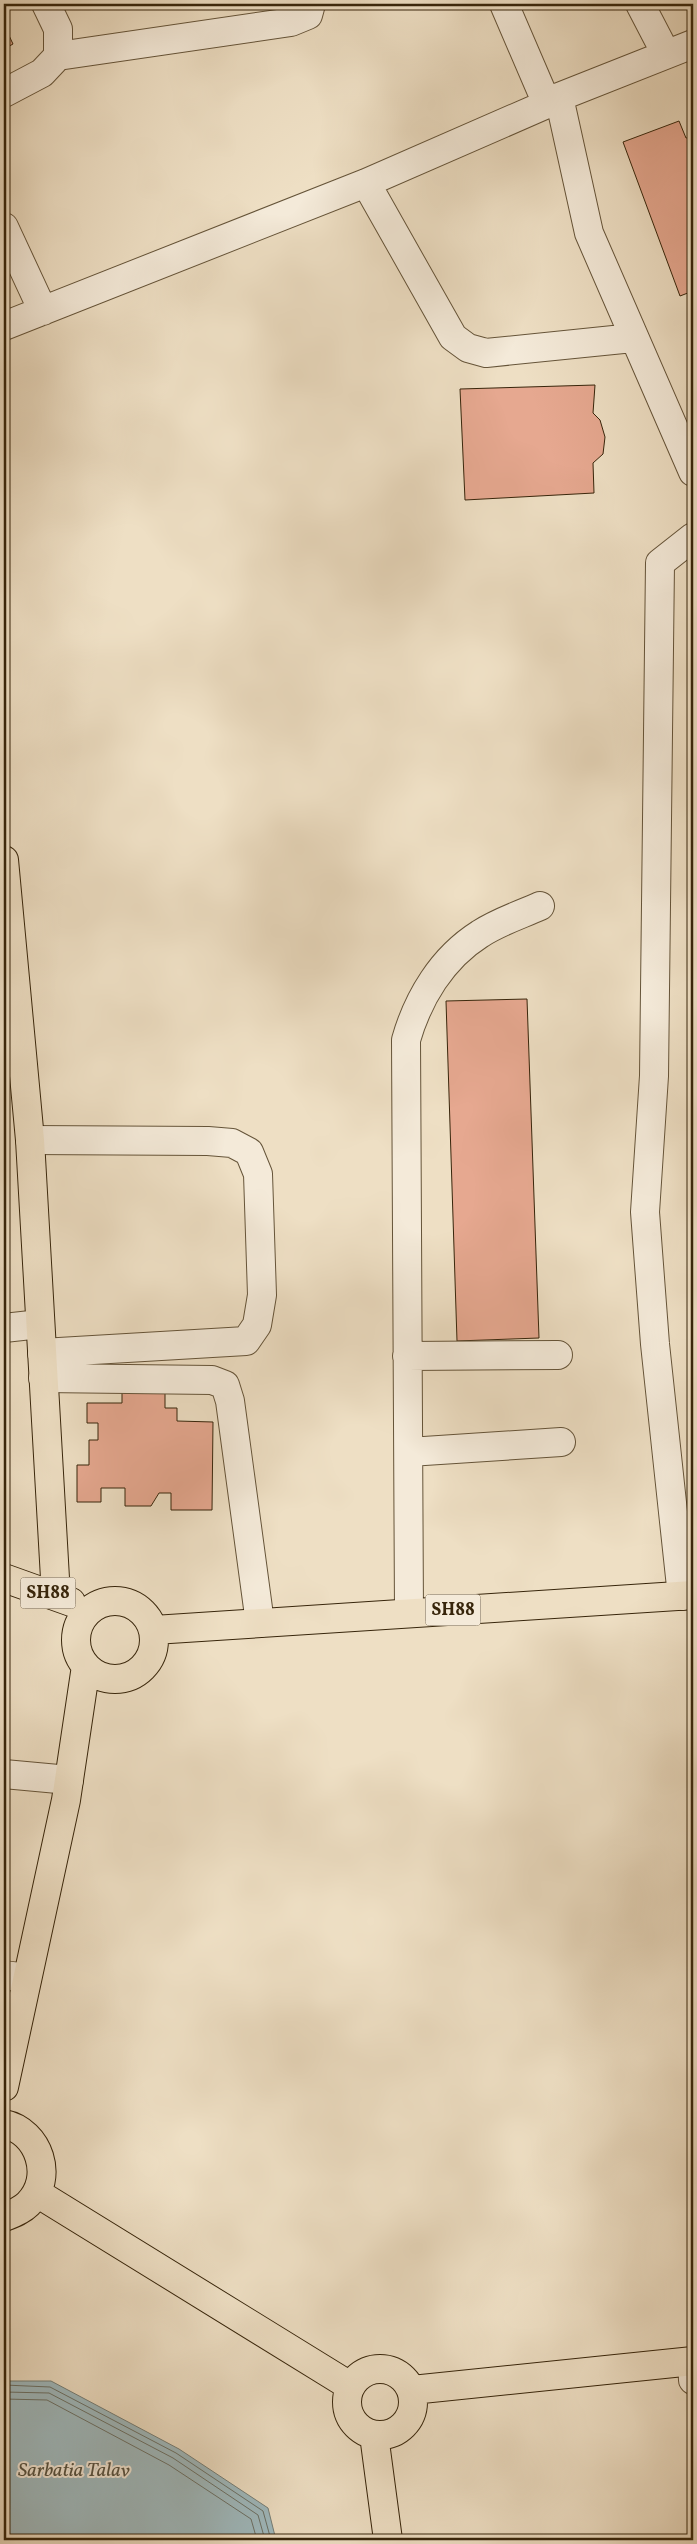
<svg xmlns="http://www.w3.org/2000/svg" width="697" height="2544" font-family="Vollkorn,serif">
	<rect width="100%" height="100%" fill="#eedfc4"/>
	<filter id="stains"><feTurbulence type="fractalNoise" baseFrequency=".004" numOctaves="4"/><feColorMatrix values="0 0 0 0 .2 0 0 0 0 .09 0 0 0 0 .02 0 0 0 .5 -.17"/></filter>
	<radialGradient id="worn" r=".72"><stop offset=".6" stop-color="#630" stop-opacity="0"/><stop offset="1" stop-color="#630" stop-opacity=".3"/></radialGradient>
	<!-- water -->
	<path fill="#9fbabf" stroke="#757e77" d="M4,2381H51L179,2449L268,2508L276,2540H4Z"/>
	<g fill="none" stroke-linecap="round" stroke-linejoin="round">
		<!-- shore -->
		<path stroke="#6b7065" stroke-width="1" d="M4,2385L50,2387L176,2453L263,2511L271,2540
			M4,2392L49,2393L173,2458L258,2515L265,2540
			M4,2399L47,2400L169,2465L251,2519L257,2540"/>
	</g>
	<!-- building -->
	<path fill="#e6a890" stroke="#37250b" d="M4,25L13,44L4,49Z
		M679,121L686,138L693,137V291L680,296L623,142Z
		M595,385L593,413L600,420L605,437L603,454L593,463L594,493L465,500L460,389Z
		M527,999L539,1338L457,1341L446,1001Z
		M122,1390H165V1408H177V1421L213,1422L212,1510H171V1493H159L151,1506H125V1488H101V1502H77V1465H89V1440H98V1423H87V1403H122Z"/>
	<g fill="none" stroke-linecap="round" stroke-linejoin="round">
		<!-- minor casing -->
		<g stroke="#655439" stroke-width="30">
			<path id="minor" d="M504,4L547,104
				M640,4L666,54
				M58,56L291,22L308,15L311,4
				M4,93L42,73L58,56V29L46,4
				M559,97L589,233L693,472
				M366,183L453,337L468,348L486,353L633,338
				M4,227L43,311
				M4,326L366,183L547,104L559,97L693,44
				M30,1140L208,1141L232,1143L249,1152L258,1174L262,1295L257,1325L246,1341L42,1353
				M4,1328L40,1324
				M407,1356L558,1355
				M43,1378L212,1380L225,1385L230,1401L260,1623
				M409,1452L561,1442
				M682,1596L655,1344L645,1212L654,1076L660,563L693,537
				M409,1613L406,1040C418,998 442,958 480,934C498,922 520,915 540,906
				M4,1774L69,1780
				M4,1975L27,1978
				M692,2361L693,2380"/>
		</g>
		<!-- major casing -->
		<g stroke="#37250b" stroke-width="30">
			<path id="major" d="M4,860L30,1140L56,1596
				M4,1578L71,1602
				M76 1640a39 39 0 1 1 78 0a39 39 0 1 1-78 0Z
				M154,1630L693,1595
				M4,2087L66,1800L86,1666
				M4,2124C39,2131 55,2178 28,2204C21,2211 12,2214 4,2217
				M37,2193L350,2386
				M347 2402a33 33 0 1 1 66 0a33 33 0 1 1-66 0Z
				M412,2390L693,2361
				M374,2435L388,2540"/>
		</g>
		<!-- minor -->
		<use href="#minor" stroke="#f4ead9" stroke-width="28"/>
		<!-- major -->
		<use href="#major" stroke="#eedfc4" stroke-width="28"/>
	</g>
	<g text-anchor="middle" dominant-baseline="central" stroke-width="4" stroke-linejoin="round" paint-order="stroke">
		<!-- shield labels -->
		<g fill="#f4ead9" stroke="#706049" stroke-width="1">
			<rect x="20.5" y="1577.5" width="55" height="31" rx="4"/>
			<rect x="425.5" y="1594.5" width="55" height="31" rx="4"/>
		</g>
		<g font-size="18" font-weight="bold" fill="#37250b">
			<text x="48" y="1593">SH88</text>
			<text x="453" y="1610">SH88</text>
		</g>
		<!-- water labels -->
		<g font-size="20" font-style="italic" fill="#565241" stroke="#f4ead9">
			<text x="74" y="2471">Sarbatia Talav</text>
		</g>
	</g>
	<!-- margin -->
	<rect width="697" height="2544" fill="none" stroke="#eedfc4" stroke-width="20"/>
	<rect x="5" y="5" width="687" height="2534" fill="none" stroke="#37250b" stroke-width="2.5"/>
	<rect x="10" y="10" width="677" height="2524" fill="none" stroke="#37250b"/>
	<rect width="100%" height="100%" filter="url(#stains)"/>
	<rect width="100%" height="100%" fill="url(#worn)"/>
</svg>
